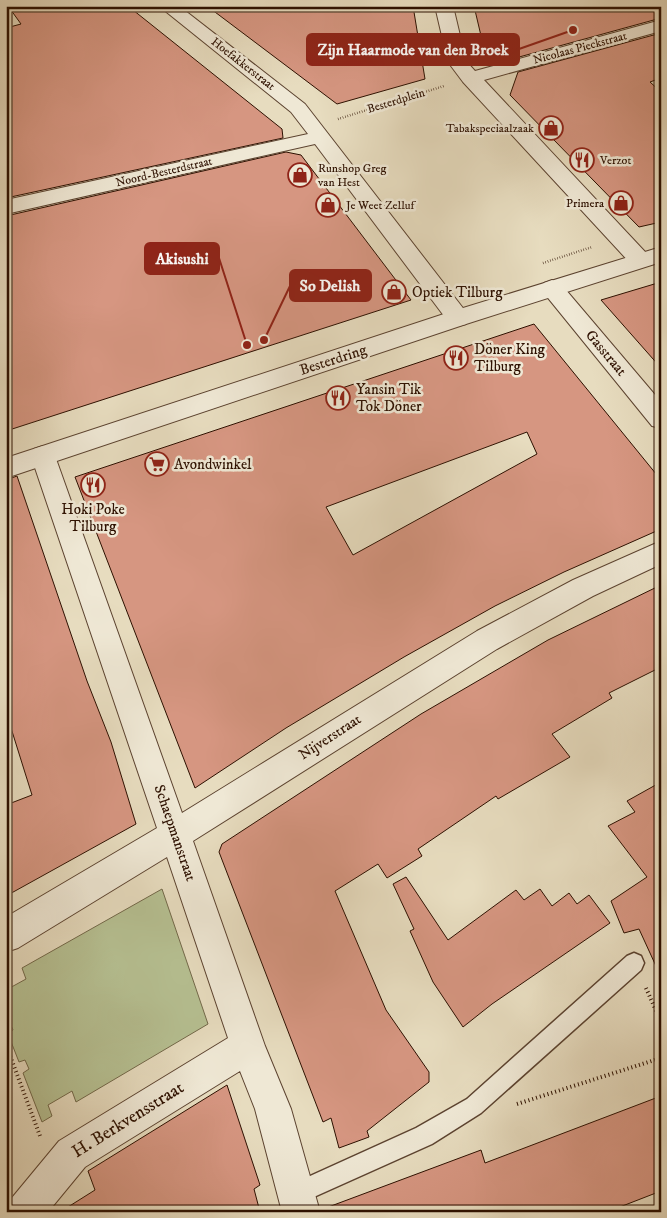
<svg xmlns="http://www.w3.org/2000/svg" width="667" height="1218" font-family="'IM FELL DW Pica',serif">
	<rect width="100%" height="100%" fill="#e7dcbf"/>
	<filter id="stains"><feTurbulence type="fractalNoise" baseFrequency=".004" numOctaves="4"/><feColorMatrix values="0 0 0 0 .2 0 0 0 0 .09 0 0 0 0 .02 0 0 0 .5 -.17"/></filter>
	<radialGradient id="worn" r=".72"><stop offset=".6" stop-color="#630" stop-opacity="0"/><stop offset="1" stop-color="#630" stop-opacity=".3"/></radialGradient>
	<!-- green -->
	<path fill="#b6c092" stroke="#726849" d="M162,889L208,1024L76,1102L72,1091L48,1105L52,1116L42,1122L23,1073L29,1069L25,1060L19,1062L8,1034L13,1030L9,1021L6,1022V990L26,979L22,968Z"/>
	<!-- building -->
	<path fill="#d69681" stroke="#2d1000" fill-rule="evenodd" d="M8,6H128L282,129L283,138L6,198V28L21,24Z
		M207,6H413L425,79L337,104Z
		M474,6H661V18L501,62L486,57Z
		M661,33V78L650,82L661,92V222L639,227L510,95L518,72Z
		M286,152L301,155L411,300L6,431V216Z
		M661,282V368L601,300Z
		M534,324L661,480V529L564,572L495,606L404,657L286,728L195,788L75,477ZM527,432L537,454L353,555L326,507Z
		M17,476L87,681L111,742L136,824L6,896V805L32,795L11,728L6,730V480Z
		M661,585V667L609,693L612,698L552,734L570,757L498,799L496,796L418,849L422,856L387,878L378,864L335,891L386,1010L429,1072V1082L367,1131L369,1137L339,1148L331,1118L323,1122L219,852L222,844L421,714L548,640Z
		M661,782V977L639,929L624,933L611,901L647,877L608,826L635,812L627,801Z
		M406,877L448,940L516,890L524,900L540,889L552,906L569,893L577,904L589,895L610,923L492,1004L463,1027L433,982L410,931L414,929L393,884Z
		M227,1085L260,1185L254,1189L260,1212H60L95,1190L88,1171Z
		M661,1096V1191L607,1212H324L323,1209L481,1150L485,1163Z"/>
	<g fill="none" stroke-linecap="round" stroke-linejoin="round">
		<!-- service casing -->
		<g stroke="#5c4330" stroke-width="3">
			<path id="service" d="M634,953L641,956L644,963L641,970L481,1113L432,1144L296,1205L288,1202L285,1194L288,1186L416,1128L467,1099L627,956Z"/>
		</g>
		<!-- minor casing -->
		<g stroke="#5c4330" stroke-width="2">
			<path id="minor" d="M159,6H179L305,104L466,312L469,318L466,324L458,326L450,324L315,144L6,214V200L308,134L291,112Z
				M435,6H453L466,61L475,71L661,20V31L484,80L648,255L651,260L648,265L640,267L632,265L463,82L448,62Z
				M552,280L560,283L661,402V428L652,426L544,293L541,288L544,283Z
				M43,446L52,449L55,456L182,813L477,631L573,580L661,541V564L593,596L497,649L193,841L265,1046L291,1109L320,1212H282L255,1109L240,1071L85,1167L48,1212H6L11,1199L59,1141L228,1038L167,857L18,948L6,952V917L157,828L31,456L34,449Z"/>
		</g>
		<!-- tertiary casing -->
		<g stroke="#5c4330" stroke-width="2">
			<path id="tertiary" d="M661,247V262L466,324L6,478V458L450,312Z"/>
		</g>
		<!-- path-far1 -->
		<path stroke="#2d1000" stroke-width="2.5" stroke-dasharray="0.5 2" stroke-linecap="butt" d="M338,119L444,86
			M543,263L592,247"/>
		<!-- path -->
		<path stroke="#2d1000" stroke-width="4" stroke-dasharray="1 3" stroke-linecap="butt" d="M646,988L661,1022
			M6,1045L40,1136
			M517,1104L661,1058"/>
		<!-- service -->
		<use href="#service" fill="#efe8d5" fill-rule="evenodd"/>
		<!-- minor -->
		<use href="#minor" fill="#efe8d5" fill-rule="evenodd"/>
		<!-- tertiary -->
		<use href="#tertiary" fill="#efe8d5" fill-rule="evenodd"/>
	</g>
	<!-- icons -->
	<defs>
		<g id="shop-ring" transform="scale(1.25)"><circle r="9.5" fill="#efe8d5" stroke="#8f2418" stroke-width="1.5"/><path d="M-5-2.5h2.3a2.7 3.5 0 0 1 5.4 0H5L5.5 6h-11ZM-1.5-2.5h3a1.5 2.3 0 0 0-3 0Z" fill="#8f2418"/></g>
		<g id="restaurant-ring" transform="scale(1.25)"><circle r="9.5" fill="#efe8d5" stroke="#8f2418" stroke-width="1.5"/><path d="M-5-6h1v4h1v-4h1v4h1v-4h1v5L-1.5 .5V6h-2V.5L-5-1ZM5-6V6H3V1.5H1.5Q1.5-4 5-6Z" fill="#8f2418"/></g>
		<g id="supermarket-ring" transform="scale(1.25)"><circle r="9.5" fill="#efe8d5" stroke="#8f2418" stroke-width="1.5"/><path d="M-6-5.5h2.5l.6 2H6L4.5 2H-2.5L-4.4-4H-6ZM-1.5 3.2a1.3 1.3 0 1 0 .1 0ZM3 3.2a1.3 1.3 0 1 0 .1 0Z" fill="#8f2418"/></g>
	</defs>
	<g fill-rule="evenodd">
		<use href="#shop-ring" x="551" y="128"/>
		<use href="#restaurant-ring" x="582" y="160"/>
		<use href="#shop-ring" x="300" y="175"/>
		<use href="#shop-ring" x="621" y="203"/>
		<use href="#shop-ring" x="328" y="205"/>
		<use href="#shop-ring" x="394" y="292"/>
		<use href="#restaurant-ring" x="456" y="358"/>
		<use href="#restaurant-ring" x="338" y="398"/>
		<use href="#supermarket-ring" x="157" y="464"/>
		<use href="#restaurant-ring" x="93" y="485"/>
	</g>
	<g text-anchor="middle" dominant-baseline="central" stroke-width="5" stroke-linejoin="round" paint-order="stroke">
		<!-- far-street labels -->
		<g font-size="12" fill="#2d1000" stroke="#efe8d5">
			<text transform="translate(580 48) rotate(-15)">Nicolaas Pieckstraat</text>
			<text transform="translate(243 64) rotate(38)">Hoefakkerstraat</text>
			<text transform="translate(396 101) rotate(-17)">Besterdplein</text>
			<text transform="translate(164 172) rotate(-13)">Noord-Besterdstraat</text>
		</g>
		<!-- far-poi labels -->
		<g font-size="12" fill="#2d1000" stroke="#efe8d5" text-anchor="start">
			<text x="534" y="128" text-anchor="end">Tabakspeciaalzaak</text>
			<text x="600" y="160">Verzot</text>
			<text x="318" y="168">Runshop Greg<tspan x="318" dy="14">van Hest</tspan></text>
			<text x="604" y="203" text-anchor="end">Primera</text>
			<text x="346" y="205">Je Weet Zelluf</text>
		</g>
		<!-- poi labels -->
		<g font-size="15" fill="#2d1000" stroke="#efe8d5" text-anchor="start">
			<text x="412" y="292">Optiek Tilburg</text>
			<text x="474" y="349">Döner King<tspan x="474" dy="17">Tilburg</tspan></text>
			<text x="356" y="389">Yansin Tik<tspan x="356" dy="17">Tok Döner</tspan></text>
			<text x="174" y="464">Avondwinkel</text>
			<text x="93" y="509" text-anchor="middle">Hoki Poke<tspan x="93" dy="17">Tilburg</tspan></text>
		</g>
		<!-- street labels -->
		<g font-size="15" fill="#2d1000" stroke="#efe8d5">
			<text transform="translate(606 353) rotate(50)">Gasstraat</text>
			<text transform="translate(333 360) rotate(-18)">Besterdring</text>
			<text transform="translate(330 737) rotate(-33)">Nijverstraat</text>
			<text transform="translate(175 833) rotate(71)">Schaepmanstraat</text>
		</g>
		<!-- near-street labels -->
		<g font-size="18" fill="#2d1000" stroke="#efe8d5">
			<text transform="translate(128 1120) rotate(-32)">H. Berkvensstraat</text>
		</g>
	</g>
	<!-- callouts -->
	<path fill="none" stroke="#8f2418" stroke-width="2" d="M573 30L519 49M247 345L219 258M264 340L290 286"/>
	<g fill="#8f2418" stroke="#efe8d5" stroke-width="2">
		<circle cx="573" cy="30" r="5"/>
		<circle cx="247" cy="345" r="5"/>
		<circle cx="264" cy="340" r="5"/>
	</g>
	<g fill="#8f2418" stroke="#8f2418" stroke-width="2">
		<rect x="307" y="34" width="212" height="31" rx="5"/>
		<rect x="145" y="243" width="74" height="31" rx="5"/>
		<rect x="290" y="270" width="81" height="31" rx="5"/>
	</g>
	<g font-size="16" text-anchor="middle" font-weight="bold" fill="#fff">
		<text x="413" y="55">Zijn Haarmode van den Broek</text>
		<text x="182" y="264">Akisushi</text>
		<text x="330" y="291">So Delish</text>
	</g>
	<!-- margin -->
	<rect width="667" height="1218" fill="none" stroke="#e7dcbf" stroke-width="25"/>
	<rect x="8" y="8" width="652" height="1203" fill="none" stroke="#2d1000" stroke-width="2.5"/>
	<rect x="12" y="12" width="642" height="1193" fill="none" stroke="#2d1000"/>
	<rect width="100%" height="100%" filter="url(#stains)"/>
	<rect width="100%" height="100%" fill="url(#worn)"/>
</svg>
